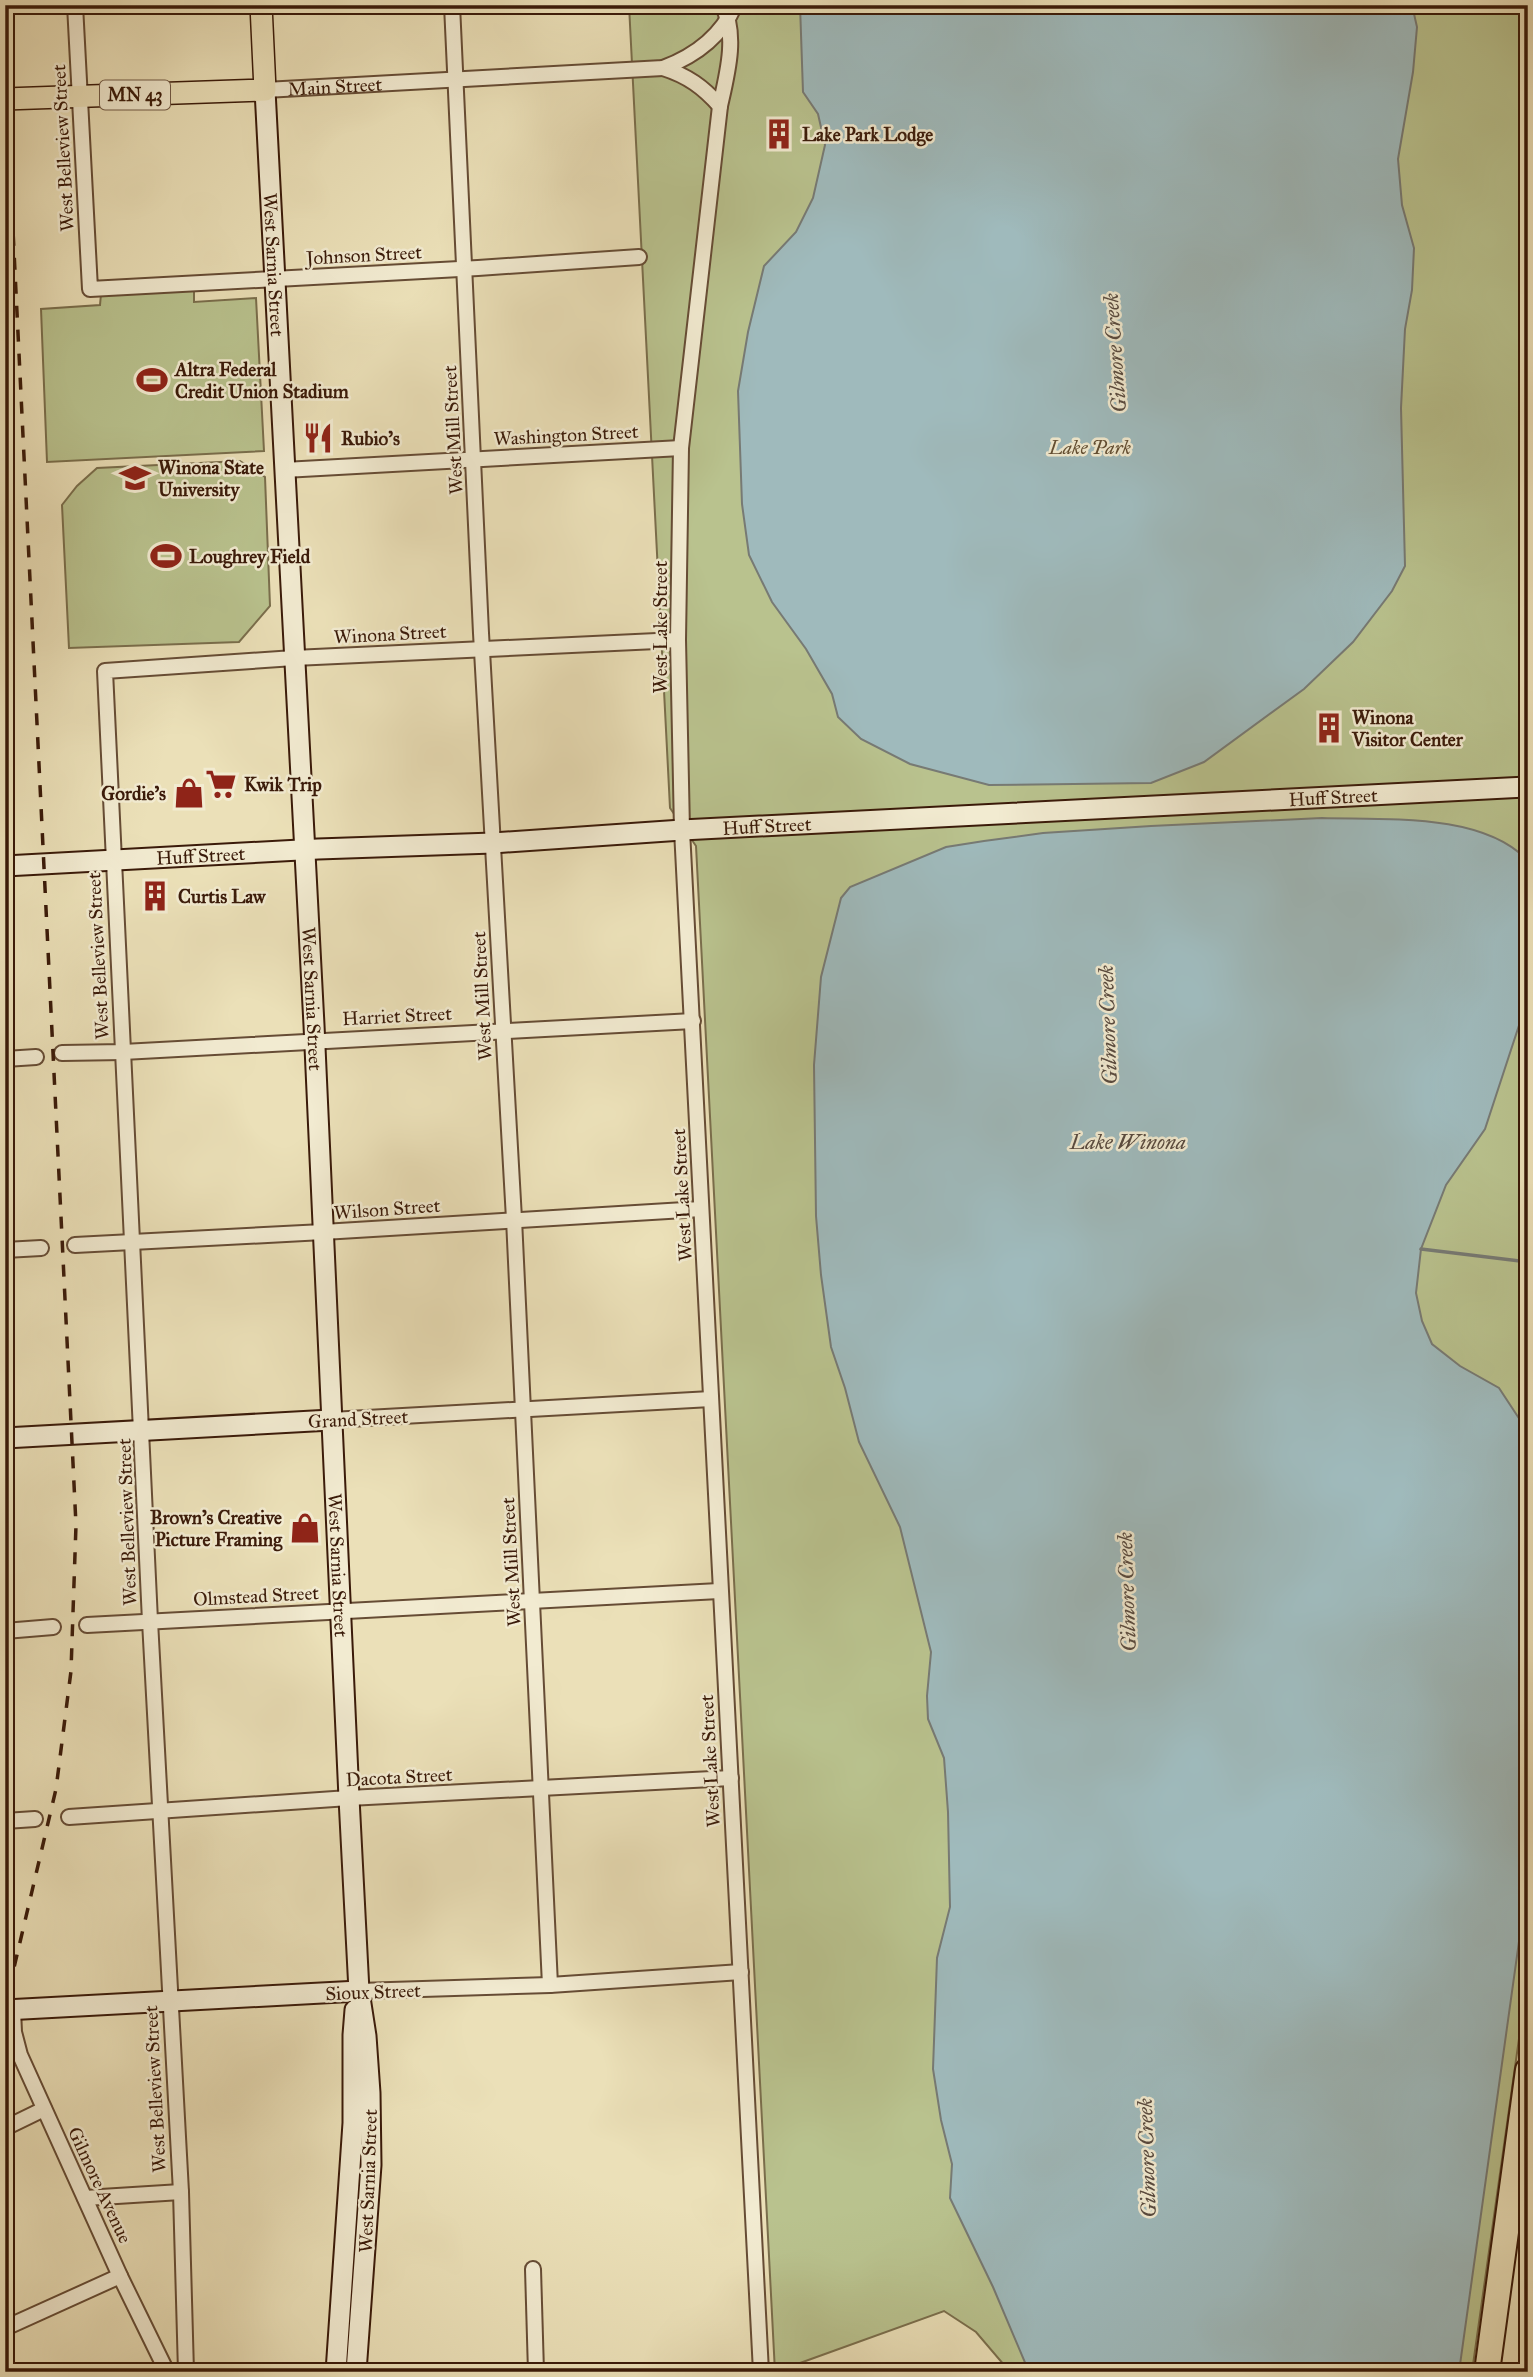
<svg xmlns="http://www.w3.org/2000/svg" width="1533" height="2377" font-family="'IM FELL Great Primer',serif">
	<rect width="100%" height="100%" fill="#ebe0b8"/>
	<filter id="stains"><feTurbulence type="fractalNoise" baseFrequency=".00286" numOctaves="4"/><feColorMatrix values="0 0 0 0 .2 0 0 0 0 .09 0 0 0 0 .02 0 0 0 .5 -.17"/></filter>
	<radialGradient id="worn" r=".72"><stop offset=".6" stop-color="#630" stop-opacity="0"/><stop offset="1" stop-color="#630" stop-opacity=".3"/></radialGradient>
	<!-- green -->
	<path fill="#b9c28e" stroke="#7a6e4c" stroke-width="2" d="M629,5H1528V1975L1472,2372H1010L976,2332L944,2311L775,2372L696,846L670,808Z
		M194,290V302L256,298L264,451L47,462L41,309L100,305L101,294Z
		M240,461L265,477L270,606L239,642L69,648L62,505L77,486L97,468Z"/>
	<!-- water -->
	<path fill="#9fbabc" stroke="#777a74" stroke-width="2" d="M800,5H1412L1417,27L1413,72L1398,159L1402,205L1414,248L1412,290L1405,329L1401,408L1405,566L1392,591L1353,642L1304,689L1204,762L1151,783L989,785L910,764L861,739L838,717L832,694L806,649L772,602L749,555L742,504L738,391L748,332L764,266L796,232L813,198L825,145L818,114L803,92Z
		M1322,818C1383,820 1483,812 1528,861V998L1485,1129L1446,1185L1421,1249L1416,1293L1422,1321L1432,1344L1460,1366L1499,1388L1528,1432V1877L1459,2372H1029L993,2287L950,2198L952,2164L941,2120L933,2069L937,1958L950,1907L948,1812L944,1758L928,1719L927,1696L931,1652L900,1527L859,1442L845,1388L831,1347L821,1275L816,1216L814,1065L821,977L841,898L850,887L946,847L984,841L1043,833L1151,826Z"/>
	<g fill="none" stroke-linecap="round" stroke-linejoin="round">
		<!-- stream -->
		<path stroke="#777a74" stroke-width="3.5" d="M1421,1249L1528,1262"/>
		<!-- street casing -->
		<g stroke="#664c35" stroke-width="18">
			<g id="street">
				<path d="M75,5L90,289L478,268L639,257"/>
				<path d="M452,5L481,633L514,1219L550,1985"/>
				<path d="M722,5C738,34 727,75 720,106L681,448L678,640L682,830L761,2372"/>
				<path d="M663,68C688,76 703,87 720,106"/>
				<path id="s1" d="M265,90L663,68C695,56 721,37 735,5"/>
				<path d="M284,470L681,448"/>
				<path d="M62,1053L123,1052L693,1021"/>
				<path d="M5,1059L36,1057"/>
				<path d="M75,1245L323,1232L701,1209"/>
				<path d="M5,1250L41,1248"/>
				<path d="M331,1420L711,1399"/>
				<path d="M87,1625L719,1591"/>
				<path d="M5,1631L53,1627"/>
				<path d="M69,1817L349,1798L731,1778"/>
				<path d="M5,1821L35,1819"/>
				<path d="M359,1991L550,1985L741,1972"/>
				<path d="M13,2010L14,2032L20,2055L120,2276L167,2372"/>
				<path d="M5,2128L44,2109"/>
				<path d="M85,2198L181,2192"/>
				<path d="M533,2269L536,2372"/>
				<path d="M5,2328L120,2276"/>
				<path d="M186,2372L181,2192L150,1621L105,671L294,658L678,640"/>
			</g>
		</g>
		<!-- secondary casing -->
		<g stroke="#3a1a09" stroke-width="23">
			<g id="secondary">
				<path id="s2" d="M265,90L314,1025L349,1798L359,1991L366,2036L370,2093L371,2165L356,2372"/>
				<path id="s3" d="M5,866L318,849L493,843L682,830L1528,787"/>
				<path d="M5,1438L331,1420"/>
				<path d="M5,2010L359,1991"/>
				<path d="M336,2372L353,2123V2035L355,2010"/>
			</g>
		</g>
		<!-- primary casing -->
		<g stroke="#3a1a09" stroke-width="24">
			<path id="primary" d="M5,99L265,90L261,5"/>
		</g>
		<!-- highway casing -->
		<g stroke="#3a1a09" stroke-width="28">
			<path id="highway" d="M1487,2372L1528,2070"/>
		</g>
		<!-- street -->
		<use href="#street" stroke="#f2ebd1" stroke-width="14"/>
		<!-- secondary -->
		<use href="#secondary" stroke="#f2ebd1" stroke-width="19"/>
		<!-- primary -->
		<use href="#primary" stroke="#ebe0b8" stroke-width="21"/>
		<!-- highway -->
		<use href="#highway" stroke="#ebe0b8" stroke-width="24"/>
		<!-- rail -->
		<path stroke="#3a1a09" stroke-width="3.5" stroke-dasharray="12 12" stroke-linecap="butt" d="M5,66L76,1525L71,1671L56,1789L5,2006"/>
	</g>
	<!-- icons -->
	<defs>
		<g id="building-bare" transform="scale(2.415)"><path d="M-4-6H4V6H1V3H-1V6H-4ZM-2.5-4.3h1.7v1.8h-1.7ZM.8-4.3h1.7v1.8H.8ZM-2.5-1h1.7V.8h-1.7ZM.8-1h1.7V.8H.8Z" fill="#8f2418" stroke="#f2ebd1" stroke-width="2.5" paint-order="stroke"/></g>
		<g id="stadium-bare" transform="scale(2.415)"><path d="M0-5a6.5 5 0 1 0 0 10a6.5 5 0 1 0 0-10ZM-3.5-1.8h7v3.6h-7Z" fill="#8f2418" stroke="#f2ebd1" stroke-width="2.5" paint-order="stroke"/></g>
		<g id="restaurant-bare" transform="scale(2.415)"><path d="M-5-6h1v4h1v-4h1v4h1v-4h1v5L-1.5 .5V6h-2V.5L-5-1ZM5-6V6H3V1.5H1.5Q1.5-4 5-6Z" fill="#8f2418" stroke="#f2ebd1" stroke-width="2.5" paint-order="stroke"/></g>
		<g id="university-bare" transform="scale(2.415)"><path d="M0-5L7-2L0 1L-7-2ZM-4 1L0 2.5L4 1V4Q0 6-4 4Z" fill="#8f2418" stroke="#f2ebd1" stroke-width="2.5" paint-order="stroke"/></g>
		<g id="supermarket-bare" transform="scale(2.415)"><path d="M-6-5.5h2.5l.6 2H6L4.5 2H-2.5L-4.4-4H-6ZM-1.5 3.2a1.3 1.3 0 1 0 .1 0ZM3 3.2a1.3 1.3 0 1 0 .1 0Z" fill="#8f2418" stroke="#f2ebd1" stroke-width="2.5" paint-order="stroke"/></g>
		<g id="shop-bare" transform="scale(2.415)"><path d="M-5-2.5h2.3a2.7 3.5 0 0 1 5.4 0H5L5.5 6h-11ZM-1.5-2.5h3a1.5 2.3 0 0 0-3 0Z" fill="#8f2418" stroke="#f2ebd1" stroke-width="2.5" paint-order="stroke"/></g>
	</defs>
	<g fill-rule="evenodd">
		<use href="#building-bare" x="779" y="134"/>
		<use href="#stadium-bare" x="152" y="380"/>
		<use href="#restaurant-bare" x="318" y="438"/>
		<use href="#university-bare" x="135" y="478"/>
		<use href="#stadium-bare" x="166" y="556"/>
		<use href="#building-bare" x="1329" y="728"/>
		<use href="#supermarket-bare" x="221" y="784"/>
		<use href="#shop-bare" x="189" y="793"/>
		<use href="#building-bare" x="155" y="896"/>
		<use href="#shop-bare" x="305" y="1528"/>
	</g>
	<g text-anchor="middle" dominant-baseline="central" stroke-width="5" stroke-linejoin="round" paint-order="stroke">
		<!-- shield labels -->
		<rect fill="#f2ebd1" stroke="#715945" stroke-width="2" x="100" y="80.5" width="70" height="29" rx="5"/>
		<g font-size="18" font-weight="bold" fill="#3a1a09">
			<text x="135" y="95">MN 43</text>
		</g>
		<!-- street labels -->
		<g font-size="19" fill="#3a1a09" stroke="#f2ebd1">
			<text stroke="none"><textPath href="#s1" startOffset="70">Main Street</textPath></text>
			<text transform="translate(63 148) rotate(-93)">West Belleview Street</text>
			<text transform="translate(364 255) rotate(-3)">Johnson Street</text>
			<text stroke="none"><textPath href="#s2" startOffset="175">West Sarnia Street</textPath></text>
			<text transform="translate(453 430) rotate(-93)">West Mill Street</text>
			<text transform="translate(566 435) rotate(-3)">Washington Street</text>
			<text transform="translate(660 627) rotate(-90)">West Lake Street</text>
			<text transform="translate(390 634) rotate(-3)">Winona Street</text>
			<text stroke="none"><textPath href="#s3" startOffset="1330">Huff Street</textPath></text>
			<text stroke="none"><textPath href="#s3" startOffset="763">Huff Street</textPath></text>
			<text stroke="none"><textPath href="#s3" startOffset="196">Huff Street</textPath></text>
			<text transform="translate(98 956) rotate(-93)">West Belleview Street</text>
			<text transform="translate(482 996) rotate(-93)">West Mill Street</text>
			<text stroke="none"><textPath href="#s2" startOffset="910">West Sarnia Street</textPath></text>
			<text transform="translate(397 1016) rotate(-3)">Harriet Street</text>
			<text transform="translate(682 1195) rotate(-93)">West Lake Street</text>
			<text transform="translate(387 1209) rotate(-4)">Wilson Street</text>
			<text transform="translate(358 1419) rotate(-3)">Grand Street</text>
			<text transform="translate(127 1522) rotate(-92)">West Belleview Street</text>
			<text transform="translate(511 1562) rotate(-93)">West Mill Street</text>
			<text stroke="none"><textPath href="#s2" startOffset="1477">West Sarnia Street</textPath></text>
			<text transform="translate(256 1596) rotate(-3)">Olmstead Street</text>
			<text transform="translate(710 1761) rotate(-93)">West Lake Street</text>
			<text transform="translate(399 1777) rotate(-3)">Dacota Street</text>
			<text transform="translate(373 1992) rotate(-2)">Sioux Street</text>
			<text transform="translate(155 2089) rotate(-93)">West Belleview Street</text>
			<text transform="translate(368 2181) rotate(-88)">West Sarnia Street</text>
			<text transform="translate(100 2185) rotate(65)">Gilmore Avenue</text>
		</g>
		<!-- poi labels -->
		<g font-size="19" font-weight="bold" fill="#3a1a09" stroke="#f2ebd1" text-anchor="start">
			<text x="802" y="134">Lake Park Lodge</text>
			<text x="175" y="369">Altra Federal<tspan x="175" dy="22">Credit Union Stadium</tspan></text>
			<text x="341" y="438">Rubio's</text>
			<text x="158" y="467">Winona State<tspan x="158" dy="22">University</tspan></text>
			<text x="189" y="556">Loughrey Field</text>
			<text x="1352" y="717">Winona<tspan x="1352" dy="22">Visitor Center</tspan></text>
			<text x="244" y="784">Kwik Trip</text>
			<text x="166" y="793" text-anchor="end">Gordie's</text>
			<text x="178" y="896">Curtis Law</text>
			<text x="282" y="1517" text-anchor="end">Brown's Creative<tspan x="282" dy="22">Picture Framing</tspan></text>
		</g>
		<!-- park labels -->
		<g font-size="19" font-style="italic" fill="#604c31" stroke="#f2ebd1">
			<text x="1090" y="447">Lake Park</text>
		</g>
		<!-- water labels -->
		<g font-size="21" font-style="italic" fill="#584a3f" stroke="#f2ebd1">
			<text transform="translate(1115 353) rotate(-94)">Gilmore Creek</text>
			<text transform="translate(1108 1025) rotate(-92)">Gilmore Creek</text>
			<text x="1128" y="1142">Lake Winona</text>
			<text transform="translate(1127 1592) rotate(-92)">Gilmore Creek</text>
			<text transform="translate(1147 2158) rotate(-92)">Gilmore Creek</text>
		</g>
	</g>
	<!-- margin -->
	<rect width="1533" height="2377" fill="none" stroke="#ebe0b8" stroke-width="28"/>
	<rect x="7" y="7" width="1519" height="2363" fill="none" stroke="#3a1a09" stroke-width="3.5"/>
	<rect x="14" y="14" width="1505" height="2349" fill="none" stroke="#3a1a09" stroke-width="2"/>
	<rect width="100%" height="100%" filter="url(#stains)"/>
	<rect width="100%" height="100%" fill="url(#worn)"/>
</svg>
